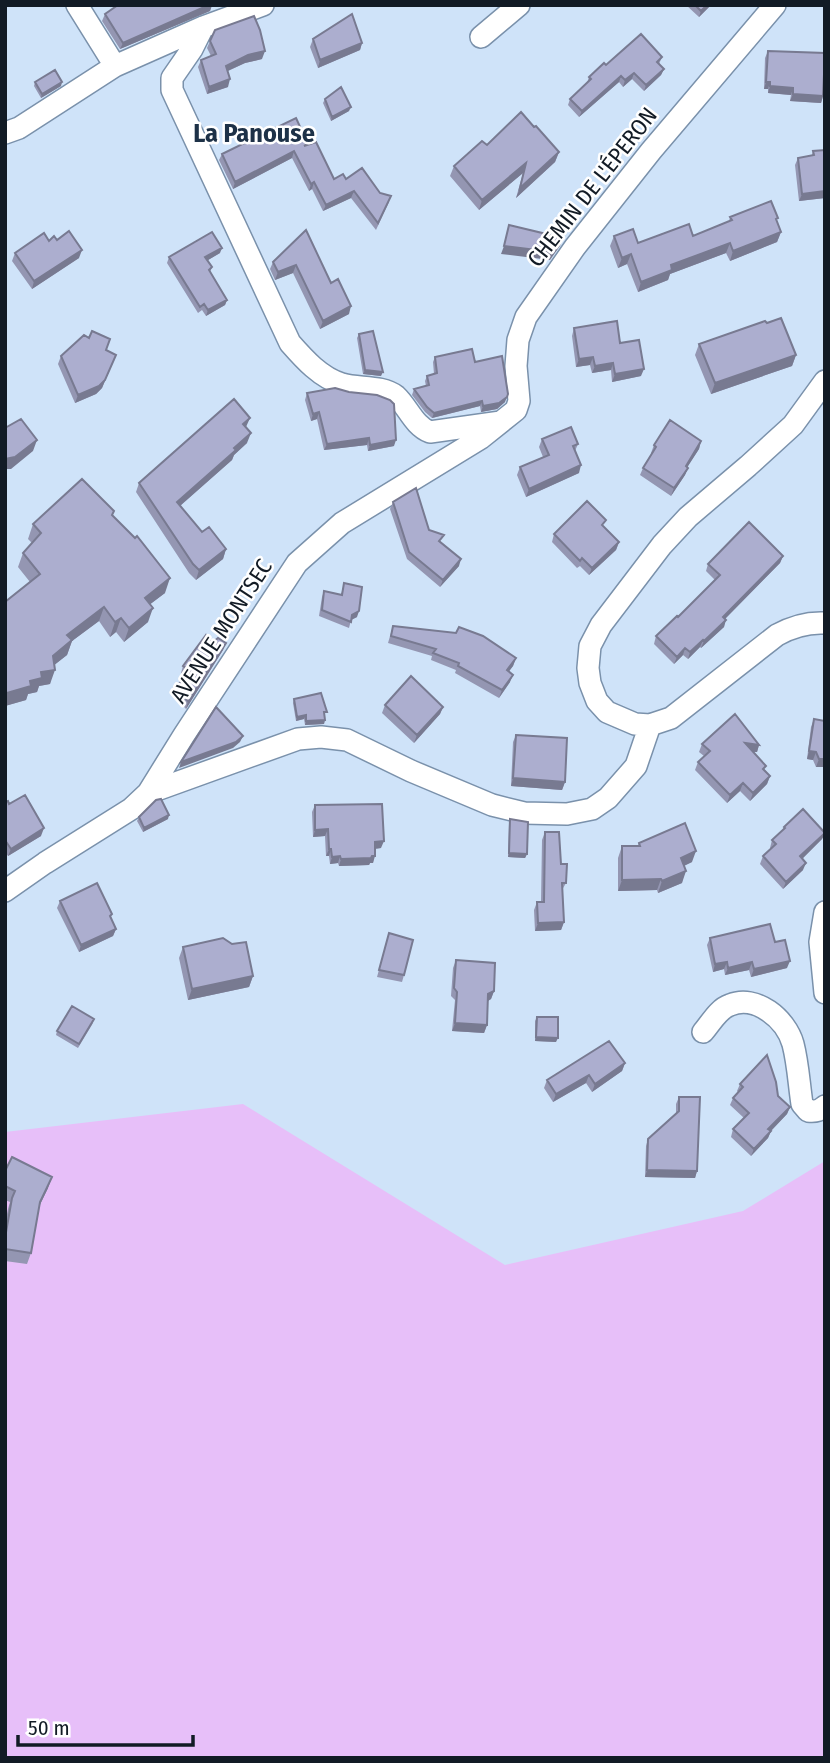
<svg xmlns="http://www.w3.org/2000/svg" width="830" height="1763" font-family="'Fira Sans Condensed',sans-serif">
	<rect width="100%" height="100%" fill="#cfe3f9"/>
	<!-- green -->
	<path fill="#e7bff9" d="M243,1104L505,1265L743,1211L825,1161V1758H5V1132Z"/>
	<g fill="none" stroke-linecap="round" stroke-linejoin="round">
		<!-- minor casing -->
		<g stroke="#7a91ab" stroke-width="24">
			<path id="minor" d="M77,5L115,66
				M203,27L192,49L172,78V90L290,343C304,359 321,378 342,384C358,389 382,385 396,396C408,407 414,426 430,432L501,422
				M481,37L519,5
				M5,133L19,128L115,66L203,27L263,5
				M825,381L793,425L748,466L688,517L662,545L601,625L590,646L588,668L590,683L597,701L607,712L635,724L650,725L671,718L777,635C793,626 807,622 825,623
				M148,793L298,739L321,737L347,740L411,771L492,805L524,813L567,814L592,809L608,798L636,766L650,725
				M5,891L45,863L131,809L148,793L184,735L297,563L342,523L481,438L516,410L519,401L516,366L518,340L526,317L575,247L651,151L775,5
				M825,912L820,942L825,993
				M703,1032C711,1023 718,1009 730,1005C756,994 786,1019 793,1044C798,1063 799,1084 802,1104L808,1111C815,1112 820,1111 825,1106"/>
		</g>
		<!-- minor -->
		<use href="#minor" stroke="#fff" stroke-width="21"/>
	</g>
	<!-- wall -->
	<path fill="#9496b2" d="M113,5L163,6L212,5L210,11L120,49L102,21L105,14L114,8Z
		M686,5H711L699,17Z
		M313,39L362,43L360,50L318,68L310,47Z
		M210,41L262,59L245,63L228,71V87L207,94L198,67L201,60L211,56L207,48Z
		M768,51L823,96L821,103L790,101L791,95L768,93V89H764L765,58Z
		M662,57L659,64L664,69L661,75L644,91L632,79L623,87L619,82L579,117L568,105L570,99L587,83L589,77L606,65Z
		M35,82L61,86L41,98L34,86Z
		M325,99L349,111L331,121L323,103Z
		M534,127L559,152L555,162L516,198L523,173L479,210L450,176L454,166L487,145Z
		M308,144L334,179H346L380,193L389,202L376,230L351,198L323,211L312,189L309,191L292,158L233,189L219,160L222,154Z
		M825,150V198L799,201L795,165L798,158L812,155L813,151Z
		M730,217L777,221L781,232L777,242L730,261L726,253L670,274L668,280L638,292L627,264L618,268L610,246L614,236L638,243L693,236L729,222Z
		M306,230L331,283L349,314L320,329L293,273L275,280L270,269L273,262Z
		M57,240L79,258L32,289L12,261L15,253L49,241Z
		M220,253L208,260L212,267L210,272L227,300L225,305L206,316L202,310L198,313L167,263L169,257Z
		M767,323L796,355L792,366L711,394L695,355L699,344Z
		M574,328L620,343L641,376L612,382L611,370L592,373L590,365L576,367L572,336Z
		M359,334L381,376L363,374L357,338Z
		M106,350L113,362L102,388L96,394L75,403L58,364L61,356Z
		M435,357L475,362L505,402L497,409L481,412L480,406L432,418L425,412L412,395L414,389L426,386L425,381L427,376L434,374L433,362Z
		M307,393L394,446L368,451L367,445L324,450L317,419L311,421L305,400Z
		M246,428L247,443L234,455L232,460L180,506L202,532L226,549L223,559L196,580L189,573L136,492L139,483Z
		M542,439L578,444L575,451L579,473L526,497L517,475L520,467L543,457L539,447Z
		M701,441L699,449L687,467L688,468L685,475L671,496L640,475L643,468L652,453H651L654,445Z
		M393,502L429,530L441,542L459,566L440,587L407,559L390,509Z
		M112,516L165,593L150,604L148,622L124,642L116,632L110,637L99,621L72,641L67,655L54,665L50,684L39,686L37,692L28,694L26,700L5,706V602L30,582L18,567L23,553L32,543L28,539L33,524Z
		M603,527L619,542L616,550L589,575L580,566L577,568L552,542L554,534Z
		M783,556L780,563L725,619L724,627L701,648L700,647L688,659L683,655L674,664L654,644L656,636L678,617L715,580L706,571L708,564Z
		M344,583L357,617L351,620L349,628L319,616L322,597L324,591L341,595Z
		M393,626L516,658L513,666L508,672L510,682L499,698L455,673L456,670L431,660L432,656L388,643Z
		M212,643H226L223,650L186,709L172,694L175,687L187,677L181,673L183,666Z
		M294,699L325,716L324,724L305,725L304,719L296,721L293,703Z
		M385,705L443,707L440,714L414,743L382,713Z
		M814,719L825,721V767H816L813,760L807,759L811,727Z
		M516,735L565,782L562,790L511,786L513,742Z
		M702,744L759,745L757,752H754L765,770L770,776L767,784L750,801L740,791L727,803L695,770L698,762L704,756L699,752Z
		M5,802L9,804L41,836L8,856L5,852Z
		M315,805L381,848L375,849L373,863H370L369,865L339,866L338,863L330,864L329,856H326L325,836L313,837L312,812Z
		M139,817L168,819L143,832L137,821Z
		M510,819L527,854L525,858L508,857L509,823Z
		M784,827L825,833L822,839L802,859L803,870L783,889L760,864L763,856L771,849L770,848L772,840L783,830Z
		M545,832L561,864L566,883L562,890L564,922L561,930L535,931L534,910L537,902H541L542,840Z
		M639,843L692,862L684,866L682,883L658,893L657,890L618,891V858L622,846H638Z
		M60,901L111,919L116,929L113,936L79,952L57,908Z
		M389,933L404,975L402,982L377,977Z
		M710,938L775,942L787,968L751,977L749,970L725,975L724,969L713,972L707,945Z
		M232,944L253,976L249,987L188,1000L179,958L183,947Z
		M456,960L494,991L491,999L488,1001L487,1025L484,1033L452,1031L455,1000L451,996L453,968Z
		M537,1017L556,1042L535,1041V1021Z
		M93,1023L78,1048L56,1035L57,1031Z
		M625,1063L622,1071L592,1092L586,1083L553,1102L544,1088L547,1080Z
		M740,1084L778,1096L790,1107L787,1114L771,1131L768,1138L751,1156L731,1137L733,1129L744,1118L730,1105L733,1098L738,1092L737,1091Z
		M679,1097L697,1171L695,1178L645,1177L646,1146L648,1139L676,1113V1104Z
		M5,1171L48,1188L39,1207L31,1253L27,1264L5,1261V1224L8,1209L10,1202L5,1200Z"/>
	<!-- shaded-wall -->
	<path fill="#787a91" d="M209,5H212L210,11L120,49L123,43Z
		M707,5H711L699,17L701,11Z
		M362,43L360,50L318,68L320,60Z
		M265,51L262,59L245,63L223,73L226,66L248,55Z
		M664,69L661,75L644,91L646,85Z
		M634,73L632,79L623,87L625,80Z
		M621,76L619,82L579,117L582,111Z
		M230,79L228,87L207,94L209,87Z
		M62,82L61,86L41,98L42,94Z
		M766,82H770L768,89H764Z
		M770,86L793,88L791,95L768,93Z
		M793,94L823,96L821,103L790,101Z
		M351,107L349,111L331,121L332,117Z
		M294,151L292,158L233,189L235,182Z
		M559,152L555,162L516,198L520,188Z
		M526,163L523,173L479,210L482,200Z
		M314,182L312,189L309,191L311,184Z
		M354,191L351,198L323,211L326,205Z
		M825,191V198L799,201L802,194Z
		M781,232L777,242L730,261L733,251Z
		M563,238L560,246L550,260L501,254L504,246Z
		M730,243L726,253L670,274L668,280L638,292L641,282L671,265Z
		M222,248L220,253L203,263L205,257Z
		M82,250L79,258L32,289L34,281Z
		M631,254L627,264L618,268L622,258Z
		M296,265L293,273L275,280L278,272Z
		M227,300L225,305L206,316L208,310Z
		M351,306L349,314L320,329L323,321Z
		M796,355L792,366L711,394L715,383Z
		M593,357L590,365L576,367L579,359Z
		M113,362L102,388L96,394L75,403L78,395Z
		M613,363L611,370L592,373L595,366Z
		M644,369L641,376L612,382L615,374Z
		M365,370L383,372L381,376L363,374Z
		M507,397L505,402L497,409L481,412L483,406Z
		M482,401L480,406L432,418L434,413Z
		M319,412L317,419L311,421L313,414Z
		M250,418L246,427L239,434L243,424Z
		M251,433L247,443L234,455L232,460L173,512L177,502Z
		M369,438L367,445L324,450L327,444Z
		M37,440L33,451L11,469H5V459Z
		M396,440L394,446L368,451L370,445Z
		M701,441L699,449L683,474L686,466Z
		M581,465L579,473L526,497L529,489Z
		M688,468L685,475L671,496L674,488Z
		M619,542L616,550L589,575L592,568Z
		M226,549L223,559L196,580L199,570Z
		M783,556L780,563L720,624L723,617Z
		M461,559L459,566L440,587L443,580Z
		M170,578L165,593L140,612L145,598Z
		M104,607L99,621L72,641L67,655L48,670L53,656L67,635Z
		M153,608L148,622L124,642L129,628Z
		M359,611L357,617L349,621L352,615Z
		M121,618L116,632L110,637L115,622Z
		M726,620L724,627L701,648L704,641Z
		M703,640L700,647L688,659L690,652Z
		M226,643L223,650L186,709L188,701Z
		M685,648L683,655L674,664L677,657Z
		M516,658L513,666L504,678L507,670Z
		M55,670L50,684L39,686L37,692L28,694L26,700L5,706V698L7,693L30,681L41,672Z
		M513,675L510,682L499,698L502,690Z
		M443,707L440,714L414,743L417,735Z
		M306,715L304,719L296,721L297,717Z
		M325,720L324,724L305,725L306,721Z
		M243,736L240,742L233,748L179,768L181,762Z
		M745,743L759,745L757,752L742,751Z
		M809,751L816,752L813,760L807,759Z
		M819,759H825V767H816Z
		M770,776L767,784L750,801L753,793Z
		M513,778L565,782L562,790L511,786Z
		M743,783L740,791L727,803L730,795Z
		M169,815L168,819L143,832L144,828Z
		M44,828L41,836L8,856L11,849Z
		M328,829L325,836L313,837L315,830Z
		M825,833L822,839L797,864L800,856Z
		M384,841L381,848L372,849L375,842Z
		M329,849H331L329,856H326Z
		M696,851L692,862L677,869L681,858Z
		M509,853L527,854L525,858L508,857Z
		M340,856L338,863L330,864L332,857Z
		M372,856H375L373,863H370L369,865L339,866L341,859Z
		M806,863L803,870L783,889L786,882Z
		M686,871L682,883L658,893L662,881Z
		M661,879L657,890L618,891L622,880Z
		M564,922L561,930L535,931L538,923Z
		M116,929L113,936L79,952L81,945Z
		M790,961L787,968L751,977L754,969Z
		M727,962L724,969L713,972L715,964Z
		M752,962L749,970L725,975L728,968Z
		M253,976L249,987L188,1000L192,989Z
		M494,991L491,999L486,1002L488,994Z
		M455,1023L487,1025L484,1033L452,1031Z
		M536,1037L558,1038L556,1042L535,1041Z
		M625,1063L622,1071L592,1092L595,1084Z
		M589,1075L586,1083L553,1102L556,1094Z
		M790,1107L787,1114L766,1136L768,1129Z
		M771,1131L768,1138L751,1156L754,1149Z
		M647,1170L697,1171L695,1178L645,1177Z
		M52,1177L48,1188L35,1214L40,1202Z"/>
	<!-- building -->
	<path fill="#acaecf" stroke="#787a91" stroke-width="2" d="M118,5L163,6L209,5L123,43L105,14Z
		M695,5H707L701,11Z
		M352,14L362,43L320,60L313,39Z
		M254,16L260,30L265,51L248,55L226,66L230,79L209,87L201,60L216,54L210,41L215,30Z
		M641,34L662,57L657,62L664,69L646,85L634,73L625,80L621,76L582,111L570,99L591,79L589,77L604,63L606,65Z
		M768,51L825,53L823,96L793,94V88L770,86V82H766Z
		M55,70L62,82L42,94L35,82Z
		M341,87L351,107L332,117L325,99Z
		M521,112L534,127L536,126L559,152L520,188L526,163L482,200L454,166L482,141L487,145Z
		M296,118L308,144L304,146L316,142L334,179L343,174L346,179L362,168L380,193L391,196L378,223L354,191L326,205L314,182L311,184L294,151L235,182L222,154Z
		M825,150V191L802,194L798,158L814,155L813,151Z
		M771,201L778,218L776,219L781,232L733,251L730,243L671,265L672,270L641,282L631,254L622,258L614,236L633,229L638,243L689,224L693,236L732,220L730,217Z
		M509,225L563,238L553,252L504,246Z
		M306,230L331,283L338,279L351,306L323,321L296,265L278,272L273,262Z
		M69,231L82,250L34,281L15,253L44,233L49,241L54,236L57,240Z
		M212,232L222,248L205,257L212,267L209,270L227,300L208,310L204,304L200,307L169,257Z
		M781,318L796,355L715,383L699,344L765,321L767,323Z
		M617,321L620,343L639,340L644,369L615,374L613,363L595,366L593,357L579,359L574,328Z
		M92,331L110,339L106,350L116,355L105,380L99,386L78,395L61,356L84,335L89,338Z
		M373,331L383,372L365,370L359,334Z
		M472,349L475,362L502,356L508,394L507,397L499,403L483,406L482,401L434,413L427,407L414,389L429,385L427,376L437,373L435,357Z
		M335,388L349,392L377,395L390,400L394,404L396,440L370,445L369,438L327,444L319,412L313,414L307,393Z
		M234,399L250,418L243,424L251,433L234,448L236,450L177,502L202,532L209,527L226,549L199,570L193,564L139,483Z
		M21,419L37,440L15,457L5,459V428Z
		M670,420L701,441L686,466L688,468L674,488L643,468L656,447L654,445Z
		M571,427L578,444L573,446L581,465L529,489L520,467L549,455L542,439Z
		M82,479L114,511L112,515L135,538L137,536L170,578L145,598L153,608L129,628L121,618L115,622L104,607L67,635L72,640L53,656L55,670L41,672L42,678L30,681L31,686L7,693L5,691V602L40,574L23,553L41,533L33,524Z
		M416,488L429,530L444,535L439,541L461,559L443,580L409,552L393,502Z
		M587,501L606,520L602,525L619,542L592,568L582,558L580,561L554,534Z
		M749,522L783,556L723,617L726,620L704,641L703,640L690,652L685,648L677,657L656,636L677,616L678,617L720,575L708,564Z
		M344,583L362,587L359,611L352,615L351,622L322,610L324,591L342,595Z
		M393,626L456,633L459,627L483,636L516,658L507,670L513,675L502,690L458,666L459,663L433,653L436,649L391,636Z
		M206,635L212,643L218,638L226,643L188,701L175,687L192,672L183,666Z
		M411,676L443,707L417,735L385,705Z
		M321,693L327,712H324L325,720L306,721V715L297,717L294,699Z
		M216,707L243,736L236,742L181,762Z
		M735,714L759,745L745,743L766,766L763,769L770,776L753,793L743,783L730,795L698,762L710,751L702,744Z
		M814,719L825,721V759H819L816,752L809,751Z
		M516,735L567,738L565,782L513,778Z
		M25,795L44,828L11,849L5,840V802L8,801L9,804Z
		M161,799L169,815L144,828L139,817L156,800Z
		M382,804L384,841L375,842V856H372L371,858L341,859L340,856L332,857L331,849H329L328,829L315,830V805Z
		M803,809L825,833L800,856L806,863L786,882L763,856L776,844L772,840L785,828L784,827Z
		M510,819L528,822L527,854L509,853Z
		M685,823L696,851L681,858L686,871L662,881L661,879L622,880V846H640L639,843Z
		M545,832H559L561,864H567L566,883H562L564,922L538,923L537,902H544Z
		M97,883L112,914L110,916L116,929L81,945L60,901Z
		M770,924L775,942L785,940L790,961L754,969L752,962L728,968L727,962L715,964L710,938Z
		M389,933L413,940L404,975L379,970Z
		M223,938L232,944L246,942L253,976L192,989L183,947Z
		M456,960L495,963L494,991L488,994L487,1025L455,1023L457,992L454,988Z
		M72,1006L94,1019L79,1044L57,1031Z
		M537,1017H558V1038L536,1037Z
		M609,1041L625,1063L595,1084L589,1075L556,1094L547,1080Z
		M767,1055L776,1082L778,1096L790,1107L768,1129L771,1131L754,1149L733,1129L749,1113L733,1098L743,1087L740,1084Z
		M679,1097H700L697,1171L647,1170L648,1139L679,1111Z
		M12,1157L52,1177L40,1202L31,1253L5,1249V1238L12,1198L15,1191L5,1186V1171Z"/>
	<g text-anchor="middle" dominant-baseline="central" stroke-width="5" stroke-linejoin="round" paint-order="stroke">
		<!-- street labels -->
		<g font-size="23" fill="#121b25" stroke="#fff">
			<text transform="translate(592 187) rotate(-52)">CHEMIN DE L'ÉPERON</text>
			<text transform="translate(221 631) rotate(-57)">AVENUE MONTSEC</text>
		</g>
		<!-- quarter labels -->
		<g font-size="26" font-weight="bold" fill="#1d3147" stroke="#fff">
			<text x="254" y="133">La Panouse</text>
		</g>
	</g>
	<!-- border -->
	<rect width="830" height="1763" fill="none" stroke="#121b25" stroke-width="14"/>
	<!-- scale -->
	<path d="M18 1735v10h175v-10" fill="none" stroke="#121b25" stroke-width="3.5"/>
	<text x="28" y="1735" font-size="21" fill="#121b25" stroke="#ffffff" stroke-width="5" paint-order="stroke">50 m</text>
</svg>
